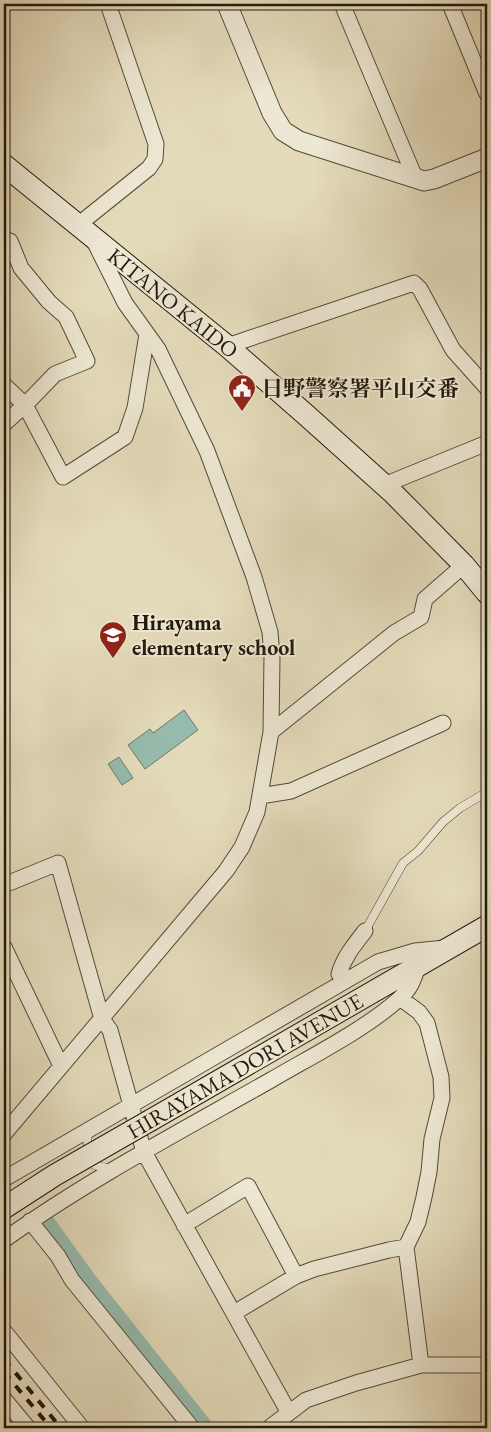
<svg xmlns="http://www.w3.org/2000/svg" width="491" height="1432" font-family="'EB Garamond','Noto Serif JP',serif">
	<rect width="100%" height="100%" fill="#e4dbbb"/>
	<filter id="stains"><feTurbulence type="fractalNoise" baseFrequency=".004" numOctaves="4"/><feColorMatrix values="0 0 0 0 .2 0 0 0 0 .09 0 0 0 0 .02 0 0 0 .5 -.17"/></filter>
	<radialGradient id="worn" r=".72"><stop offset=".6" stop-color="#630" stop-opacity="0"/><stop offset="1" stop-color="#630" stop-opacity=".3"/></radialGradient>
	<!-- water -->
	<path fill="#96bbad" stroke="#687b6e" d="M184,710L198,730L145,769L128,745L150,729L153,733Z
		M119,757L133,778L122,785L108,764Z"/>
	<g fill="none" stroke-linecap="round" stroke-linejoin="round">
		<!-- canal -->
		<path stroke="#96bbad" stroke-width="19" d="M45,1222L89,1283L204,1428"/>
		<!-- service casing -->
		<g stroke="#524a3a" stroke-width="9">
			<path id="service" d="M365,931L403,863L418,851L443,822L460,808L487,792
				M87,1130L88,1154L94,1165L110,1169"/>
		</g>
		<!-- minor casing -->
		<g stroke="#524a3a" stroke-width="17">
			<path id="minor" d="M342,4L416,180
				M450,4L487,94
				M78,225L149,168L155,159L156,144L108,4
				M4,239L10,241L21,268L49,302L66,317L87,361L55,374L25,405L4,424
				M227,346L414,283L420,289L453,350L487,388
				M4,385L25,405L63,477L125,437L135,408L147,334
				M384,485L487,443
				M271,732L394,633L421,617L425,599L464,565
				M260,796L291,791L443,723
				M4,885L58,863L102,1019L110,1030L144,1152L289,1413
				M4,947L61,1066
				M343,981L339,974C344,957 354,945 365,931
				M400,998L419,1012L427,1023L441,1077L442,1098L432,1139L429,1172L424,1197L418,1222L406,1247L421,1365
				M4,1134L226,871L242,847L257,812L271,732L272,656L270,632L254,577L207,451L158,349L125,303L94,241
				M4,1179L378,962L415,951L445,948
				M30,1221L58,1256L72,1280L192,1428
				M184,1225L248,1186L296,1276
				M4,1240C88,1180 181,1131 271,1080C312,1056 364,1030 399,999C410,990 414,979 418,966
				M234,1313L296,1276L314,1269L389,1250L406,1247
				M4,1331L82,1428
				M4,1399L28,1428
				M269,1428L306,1400L356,1383L421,1365H487"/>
		</g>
		<!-- tertiary casing -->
		<g stroke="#524a3a" stroke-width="21">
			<path id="tertiary" d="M227,4L272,113L283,131L299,141L424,181L434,179L487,158"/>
		</g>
		<!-- secondary casing -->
		<g stroke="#221a0f" stroke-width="23">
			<path id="secondary" d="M4,165L227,346L305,414L393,493L464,565L487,593
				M151,1120L487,926"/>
		</g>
		<!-- service -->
		<use href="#service" stroke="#ede8d3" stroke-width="8"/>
		<!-- minor -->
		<use href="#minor" stroke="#ede8d3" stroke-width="15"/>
		<!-- tertiary -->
		<use href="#tertiary" stroke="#ede8d3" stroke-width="19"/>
		<!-- secondary -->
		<use href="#secondary" stroke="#ede8d3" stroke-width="21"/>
		<!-- rail -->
		<path stroke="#221a0f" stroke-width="4" stroke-dasharray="9 9" stroke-linecap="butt" d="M4,1359L61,1428
			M4,1372L51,1428"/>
		<!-- secondary-bridge casing -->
		<g stroke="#221a0f" stroke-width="23" stroke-linecap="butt">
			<path id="secondary-bridge" d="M4,1208L55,1175L151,1120"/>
		</g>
		<!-- secondary-bridge -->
		<use href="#secondary-bridge" stroke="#ede8d3" stroke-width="21"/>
	</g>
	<!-- icons -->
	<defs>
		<g id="civic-pin" transform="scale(1.4375)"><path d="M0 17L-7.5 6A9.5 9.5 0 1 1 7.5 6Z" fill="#8f2418" stroke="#ede8d3"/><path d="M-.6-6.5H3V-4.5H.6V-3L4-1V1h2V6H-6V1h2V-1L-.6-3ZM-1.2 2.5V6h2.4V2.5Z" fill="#fff"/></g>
		<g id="school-pin" transform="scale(1.4375)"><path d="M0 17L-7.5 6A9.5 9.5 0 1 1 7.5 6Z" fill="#8f2418" stroke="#ede8d3"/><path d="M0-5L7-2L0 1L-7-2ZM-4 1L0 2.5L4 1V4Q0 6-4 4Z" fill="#fff"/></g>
	</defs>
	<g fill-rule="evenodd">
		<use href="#civic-pin" x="242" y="388"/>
		<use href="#school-pin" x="113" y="635"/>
	</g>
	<g text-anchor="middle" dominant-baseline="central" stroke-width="4" stroke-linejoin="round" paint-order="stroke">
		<!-- street labels -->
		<g font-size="22" fill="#221a0f" stroke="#ede8d3">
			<text transform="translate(173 303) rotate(39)">KITANO KAIDO</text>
			<text transform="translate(245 1066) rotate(-30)">HIRAYAMA DORI AVENUE</text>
		</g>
		<!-- poi labels -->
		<g font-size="22" font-weight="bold" fill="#221a0f" stroke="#ede8d3" text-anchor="start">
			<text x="261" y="388">日野警察署平山交番</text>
			<text x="132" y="622">Hirayama<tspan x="132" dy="25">elementary school</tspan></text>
		</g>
	</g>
	<!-- margin -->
	<rect width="491" height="1432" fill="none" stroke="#e4dbbb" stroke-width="20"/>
	<rect x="5" y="5" width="481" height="1422" fill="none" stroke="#221a0f" stroke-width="2.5"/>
	<rect x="10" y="10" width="471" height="1412" fill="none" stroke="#221a0f"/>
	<rect width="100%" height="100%" filter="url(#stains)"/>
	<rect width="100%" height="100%" fill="url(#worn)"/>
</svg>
